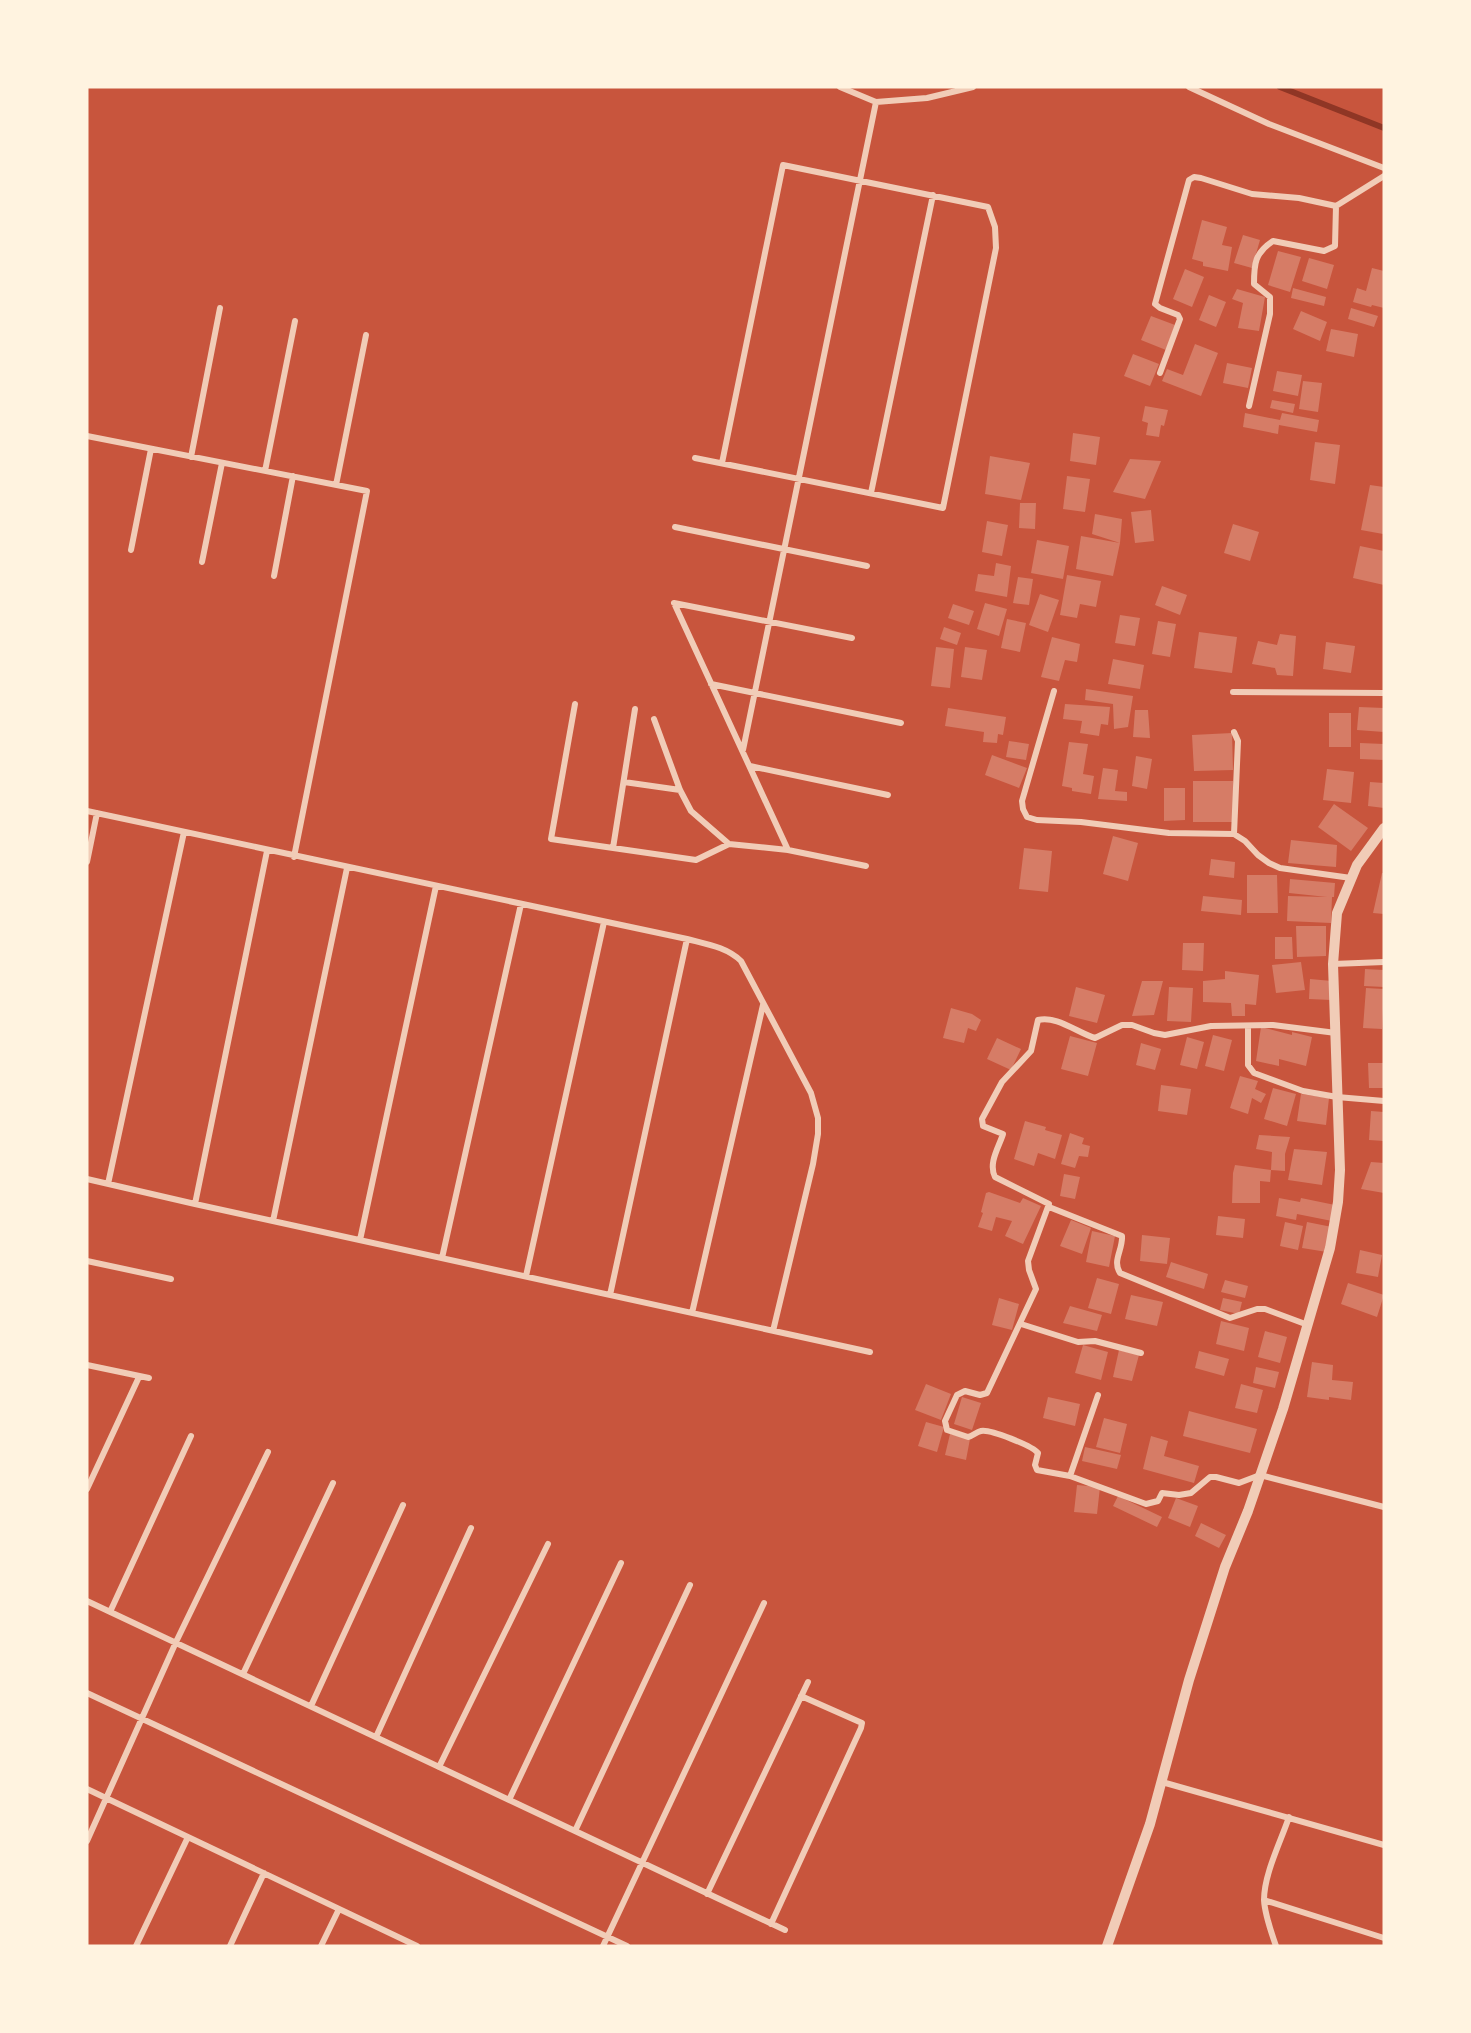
<svg xmlns="http://www.w3.org/2000/svg" width="1471" height="2033" font-family="Montserrat,sans-serif">
	<rect width="100%" height="100%" fill="#c8553d"/>
	<g fill="none" stroke-linecap="round" stroke-linejoin="round">
		<!-- stream -->
		<path stroke="#8f3625" stroke-width="6" d="M1280,87L1384,128"/>
	</g>
	<!-- building -->
	<path fill="#d67c66" d="M1202,220L1227,227L1222,245L1232,247L1228,271L1203,266V262L1192,259Z
		M1243,235L1260,240L1252,268L1234,263Z
		M1278,251L1301,257L1290,292L1268,285Z
		M1309,258L1334,265L1327,289L1302,281Z
		M1372,268L1384,271V308L1372,305L1371,307L1353,302L1357,288L1366,291Z
		M1185,269L1204,277L1192,307L1173,299Z
		M1293,288L1326,297L1324,306L1291,298Z
		M1237,289L1265,297L1259,331L1238,328L1243,303L1232,299Z
		M1209,295L1226,302L1216,327L1199,320Z
		M1351,308L1378,316L1374,327L1348,319Z
		M1301,311L1327,322L1320,341L1293,329Z
		M1151,316L1175,325L1166,350L1141,340Z
		M1331,329L1358,334L1354,357L1326,351Z
		M1195,344L1218,353L1201,396L1162,381L1167,369L1183,375Z
		M1133,354L1159,364L1150,386L1124,376Z
		M1227,363L1252,368L1248,388L1223,383Z
		M1277,371L1302,375L1298,396L1273,391Z
		M1303,381L1322,383L1318,412L1299,409Z
		M1272,400L1295,404L1293,413L1270,408Z
		M1145,406L1168,410L1164,426L1161,425L1159,437L1146,435L1148,423L1142,421Z
		M1245,413L1280,420L1282,413L1319,420L1317,432L1279,425L1278,434L1243,427Z
		M1073,433L1100,437L1096,465L1070,461Z
		M1315,442L1340,445L1335,484L1310,480Z
		M990,456L1030,463L1021,500L985,494Z
		M1130,459L1161,461L1145,499L1113,492Z
		M1067,476L1090,479L1085,512L1063,509Z
		M1370,485L1384,487L1383,534L1361,530Z
		M1020,503H1036L1035,529L1019,528Z
		M1151,510L1154,541L1135,543L1131,512Z
		M1095,514L1122,519L1120,543L1092,534Z
		M987,521L1008,525L1002,556L982,552Z
		M1233,524L1259,532L1250,561L1224,553Z
		M1081,536L1120,543L1113,576L1076,569Z
		M1037,540L1069,546L1063,579L1031,573Z
		M1360,546L1384,551V585L1353,578Z
		M996,563L1011,566L1007,597L975,591L978,574L994,576Z
		M1067,575L1101,581L1096,607L1080,604L1077,618L1060,615Z
		M1018,577L1033,579L1029,605L1013,603Z
		M1162,586L1187,595L1180,615L1155,605Z
		M1040,594L1059,600L1048,632L1029,625Z
		M985,603L1007,609L999,636L977,629Z
		M953,604L974,611L969,625L948,618Z
		M1120,615L1140,618L1135,646L1115,643Z
		M1007,619L1026,623L1020,652L1001,648Z
		M1158,621L1176,624L1170,657L1152,654Z
		M944,627L961,633L957,645L940,639Z
		M1199,632L1237,637L1232,673L1194,668Z
		M1280,634L1296,636L1293,676L1277,675L1275,668L1252,664L1258,641L1277,645Z
		M1052,637L1080,644L1077,662L1065,660L1059,681L1041,677Z
		M1326,642L1355,646L1351,673L1323,669Z
		M936,647L954,649L950,688L931,686Z
		M965,647L987,650L982,680L961,677Z
		M1113,659L1144,665L1140,689L1108,684Z
		M1086,689L1133,696L1128,727L1114,729L1113,704L1085,700Z
		M1065,704L1110,707L1108,725L1101,724L1099,736L1080,733L1082,721L1063,719Z
		M1359,707L1384,708V732L1357,730Z
		M948,708L1006,717L1003,735L998,734L997,743L983,742L984,732L945,726Z
		M1135,710H1148L1150,738L1133,737Z
		M1329,713H1351V747H1329Z
		M1232,733L1233,770L1194,771L1192,735Z
		M1009,741L1029,744L1026,760L1006,757Z
		M1069,742L1088,744L1083,774L1094,776L1091,794L1072,791V788L1062,786Z
		M1360,743L1384,744V760L1360,759Z
		M992,755L1027,768L1019,788L985,775Z
		M1136,756L1152,759L1147,789L1132,786Z
		M1103,768L1118,770L1115,791L1127,792V801L1098,799Z
		M1327,769L1354,772L1351,803L1323,800Z
		M1193,781H1233V822H1193Z
		M1370,782L1384,783V808L1368,806Z
		M1164,788H1185V820L1164,821Z
		M1334,804L1368,828L1351,851L1318,827Z
		M1113,836L1138,843L1128,881L1103,874Z
		M1291,840L1337,845L1336,867L1288,863Z
		M1024,848L1052,851L1048,892L1019,889Z
		M1211,859L1235,862L1234,878L1209,875Z
		M1382,873H1384V914L1373,913Z
		M1247,875H1277L1278,913H1247Z
		M1290,879L1335,883L1334,897H1332L1331,923L1287,921L1288,896L1327,897L1289,893Z
		M1203,896L1242,900L1241,915L1201,911Z
		M1296,926H1326V956L1297,957Z
		M1275,937H1292L1293,959H1275Z
		M1183,943H1204L1203,971L1182,970Z
		M1301,962L1305,990L1276,993L1272,965Z
		M1365,969L1384,970V987L1364,986Z
		M1225,971L1259,975L1256,1005L1245,1004V1016H1232L1231,1003L1203,1002V981L1225,979Z
		M1310,979L1332,981L1331,1000L1309,999Z
		M1142,981H1163L1154,1015L1132,1016Z
		M1076,987L1105,995L1097,1023L1069,1016Z
		M1169,987L1193,988L1191,1022L1167,1021Z
		M1366,988L1384,989L1382,1029L1363,1028Z
		M951,1008L972,1014L981,1020L976,1031L968,1028L964,1043L943,1038Z
		M1261,1027L1292,1035V1032L1312,1037L1306,1066L1279,1059V1066L1256,1061Z
		M1213,1035L1232,1040L1224,1071L1205,1066Z
		M1070,1036L1097,1043L1088,1076L1061,1069Z
		M1187,1037L1204,1042L1197,1069L1180,1065Z
		M997,1038L1021,1049L1011,1070L987,1059Z
		M1141,1043L1161,1049L1155,1070L1136,1065Z
		M1368,1063H1384V1088H1369Z
		M1240,1076L1258,1081L1255,1089L1266,1094L1261,1103L1252,1098L1248,1114L1230,1108Z
		M1161,1085L1191,1089L1187,1115L1158,1111Z
		M1273,1088L1296,1094L1287,1126L1264,1119Z
		M1301,1094L1329,1098L1326,1125L1297,1121Z
		M1371,1111L1384,1112V1141L1369,1140Z
		M1025,1121L1046,1127L1045,1130L1062,1135L1055,1159L1038,1153L1034,1166L1014,1159Z
		M1070,1133L1084,1138L1082,1144L1090,1146L1088,1157L1079,1156L1075,1168L1061,1164Z
		M1259,1135L1290,1137L1285,1154V1171L1271,1170L1272,1152L1256,1149Z
		M1294,1149L1327,1152L1322,1185L1288,1180Z
		M1371,1162L1384,1163V1193L1361,1189Z
		M1235,1165L1271,1170L1270,1182L1260,1181V1203H1232L1233,1173Z
		M1064,1174L1080,1177L1075,1199L1060,1196Z
		M989,1192L1020,1203L1023,1198L1041,1206L1023,1244L1005,1236L1012,1221L996,1217L992,1231L978,1227L983,1213L981,1212L986,1193Z
		M1279,1198L1300,1202L1301,1198L1335,1205L1332,1221L1297,1214L1296,1220L1276,1216Z
		M1218,1216L1245,1219L1243,1238L1216,1235Z
		M1071,1220L1091,1228L1082,1254L1060,1246Z
		M1285,1222L1303,1226L1298,1250L1280,1246Z
		M1307,1222L1332,1227L1327,1252L1302,1248Z
		M1092,1231L1115,1236L1109,1267L1086,1262Z
		M1142,1235L1170,1238L1167,1264L1140,1261Z
		M1360,1250L1382,1255L1378,1277L1356,1273Z
		M1171,1262L1208,1274L1204,1289L1166,1277Z
		M1097,1278L1119,1284L1111,1314L1088,1308Z
		M1225,1280L1248,1286L1245,1298L1221,1292Z
		M1348,1283L1384,1295L1377,1317L1341,1304Z
		M1131,1295L1163,1302L1157,1326L1125,1319Z
		M999,1298L1019,1304L1012,1330L992,1325Z
		M1223,1298L1242,1302L1239,1314L1220,1310Z
		M1070,1306L1102,1315L1097,1331L1063,1323Z
		M1221,1321L1249,1328L1244,1351L1216,1344Z
		M1265,1331L1287,1337L1280,1363L1258,1357Z
		M1083,1345L1108,1352L1101,1380L1075,1373Z
		M1119,1350L1139,1355L1132,1381L1113,1377Z
		M1199,1351L1229,1359L1224,1376L1195,1368Z
		M1312,1362L1333,1365L1332,1380L1353,1382L1351,1400L1329,1397V1400L1307,1397Z
		M1256,1367L1279,1372L1275,1388L1253,1383Z
		M926,1384L951,1394L941,1420L915,1410Z
		M1241,1384L1263,1390L1257,1413L1235,1408Z
		M962,1397L981,1403L972,1430L954,1424Z
		M1048,1397L1080,1404L1075,1426L1043,1418Z
		M1189,1411L1257,1429L1250,1453L1183,1436Z
		M1104,1418L1127,1424L1120,1453L1096,1447Z
		M926,1422L944,1427L937,1452L918,1446Z
		M950,1434L970,1439L966,1460L945,1455Z
		M1151,1436L1168,1441L1164,1456L1199,1466L1194,1483L1143,1469Z
		M1085,1447L1121,1455L1117,1469L1082,1461Z
		M1077,1485L1100,1487L1097,1514L1074,1512Z
		M1118,1496L1162,1517L1157,1527L1113,1506Z
		M1176,1498L1198,1506L1190,1527L1168,1518Z
		M1201,1523L1226,1535L1219,1548L1195,1536Z"/>
	<g fill="none" stroke-linecap="round" stroke-linejoin="round">
		<!-- minor -->
		<path stroke="#f1ccb7" stroke-width="6" d="M840,87L876,102L927,98L973,87
			M1189,87L1269,124L1384,168
			M1160,373L1180,319L1178,315L1160,308L1155,304L1189,180L1194,177L1201,178L1252,194L1299,198L1336,206L1384,176
			M1249,406L1270,314V297L1254,284C1254,263 1255,253 1273,241L1324,251L1335,246L1336,206
			M87,436L367,491L294,857
			M191,457L220,308
			M695,458L943,508L996,248L995,227L988,207L783,165L722,463
			M265,471L295,321
			M336,485L366,335
			M871,493L933,195
			M675,527L867,566
			M131,550L151,449
			M202,562L222,463
			M274,576L293,476
			M674,603L788,850
			M674,603L852,638
			M711,684L901,723
			M1054,691L1022,801L1023,809L1027,817L1037,820L1081,822L1169,833L1234,834L1245,841L1258,855L1269,863L1280,868L1351,878
			M1233,692L1384,693
			M575,704L551,839L696,860L729,844L788,850L866,866
			M654,719L680,790L691,811L729,844
			M1234,732L1238,741L1234,834
			M743,750L876,102
			M750,766L888,795
			M624,782L680,790
			M87,811L687,939C706,944 727,947 741,961L811,1093L818,1118V1134L813,1164L773,1331
			M613,848L635,709
			M87,862L97,813
			M1333,964L1384,962
			M1248,1026V1065L1254,1073L1303,1091L1337,1097L1384,1101
			M1336,1033L1273,1025L1211,1026L1165,1035L1154,1033L1132,1025H1122L1095,1038C1078,1033 1056,1015 1038,1020L1031,1051L1002,1082L982,1119L983,1126L1003,1134C999,1147 988,1163 995,1177L1049,1204L1028,1261L1029,1270L1036,1289L987,1393L980,1395L965,1391L957,1395L945,1421L947,1430L968,1437C973,1436 976,1432 981,1431C990,1429 1033,1446 1038,1453L1035,1465L1037,1470L1070,1476L1146,1504L1158,1501L1162,1493L1179,1495L1191,1493L1210,1477H1216L1239,1483L1260,1475L1384,1507
			M87,1179L195,1204L267,851
			M108,1184L184,832
			M195,1204L870,1352
			M1049,1207L1122,1236C1123,1250 1112,1260 1120,1273L1230,1318L1257,1309H1265L1308,1325
			M273,1221L347,868
			M360,1240L436,886
			M442,1258L521,904
			M87,1261L171,1279
			M526,1276L604,922
			M610,1295L687,939
			M692,1313L763,1005
			M1021,1324L1078,1342L1095,1341L1141,1353
			M87,1365L149,1378
			M1070,1476L1098,1395
			M87,1489L139,1377
			M87,1601L785,1930
			M110,1612L191,1436
			M243,1674L333,1483
			M87,1693L627,1946
			M311,1706L403,1505
			M376,1737L471,1528
			M439,1767L548,1544
			M1162,1782L1384,1845
			M87,1789L417,1946
			M509,1800L621,1563
			M575,1831L690,1585
			M87,1841L176,1642L268,1452
			M707,1894L808,1682
			M1264,1900L1384,1938
			M771,1924L861,1728L862,1723L801,1696
			M136,1946L188,1837
			M230,1946L264,1873
			M321,1946L339,1909
			M603,1946L764,1603
			M1276,1946C1271,1931 1265,1916 1264,1900C1264,1874 1281,1841 1289,1817"/>
		<!-- tertiary -->
		<path stroke="#f1ccb7" stroke-width="10" d="M1107,1946L1150,1824L1189,1680L1225,1567L1248,1511L1283,1409L1330,1248L1338,1202L1340,1170L1333,964L1337,913L1357,865L1384,828"/>
	</g>
	<!-- border -->
	<rect width="1471" height="2033" fill="none" stroke="#fff3e0" stroke-width="177"/>
</svg>
